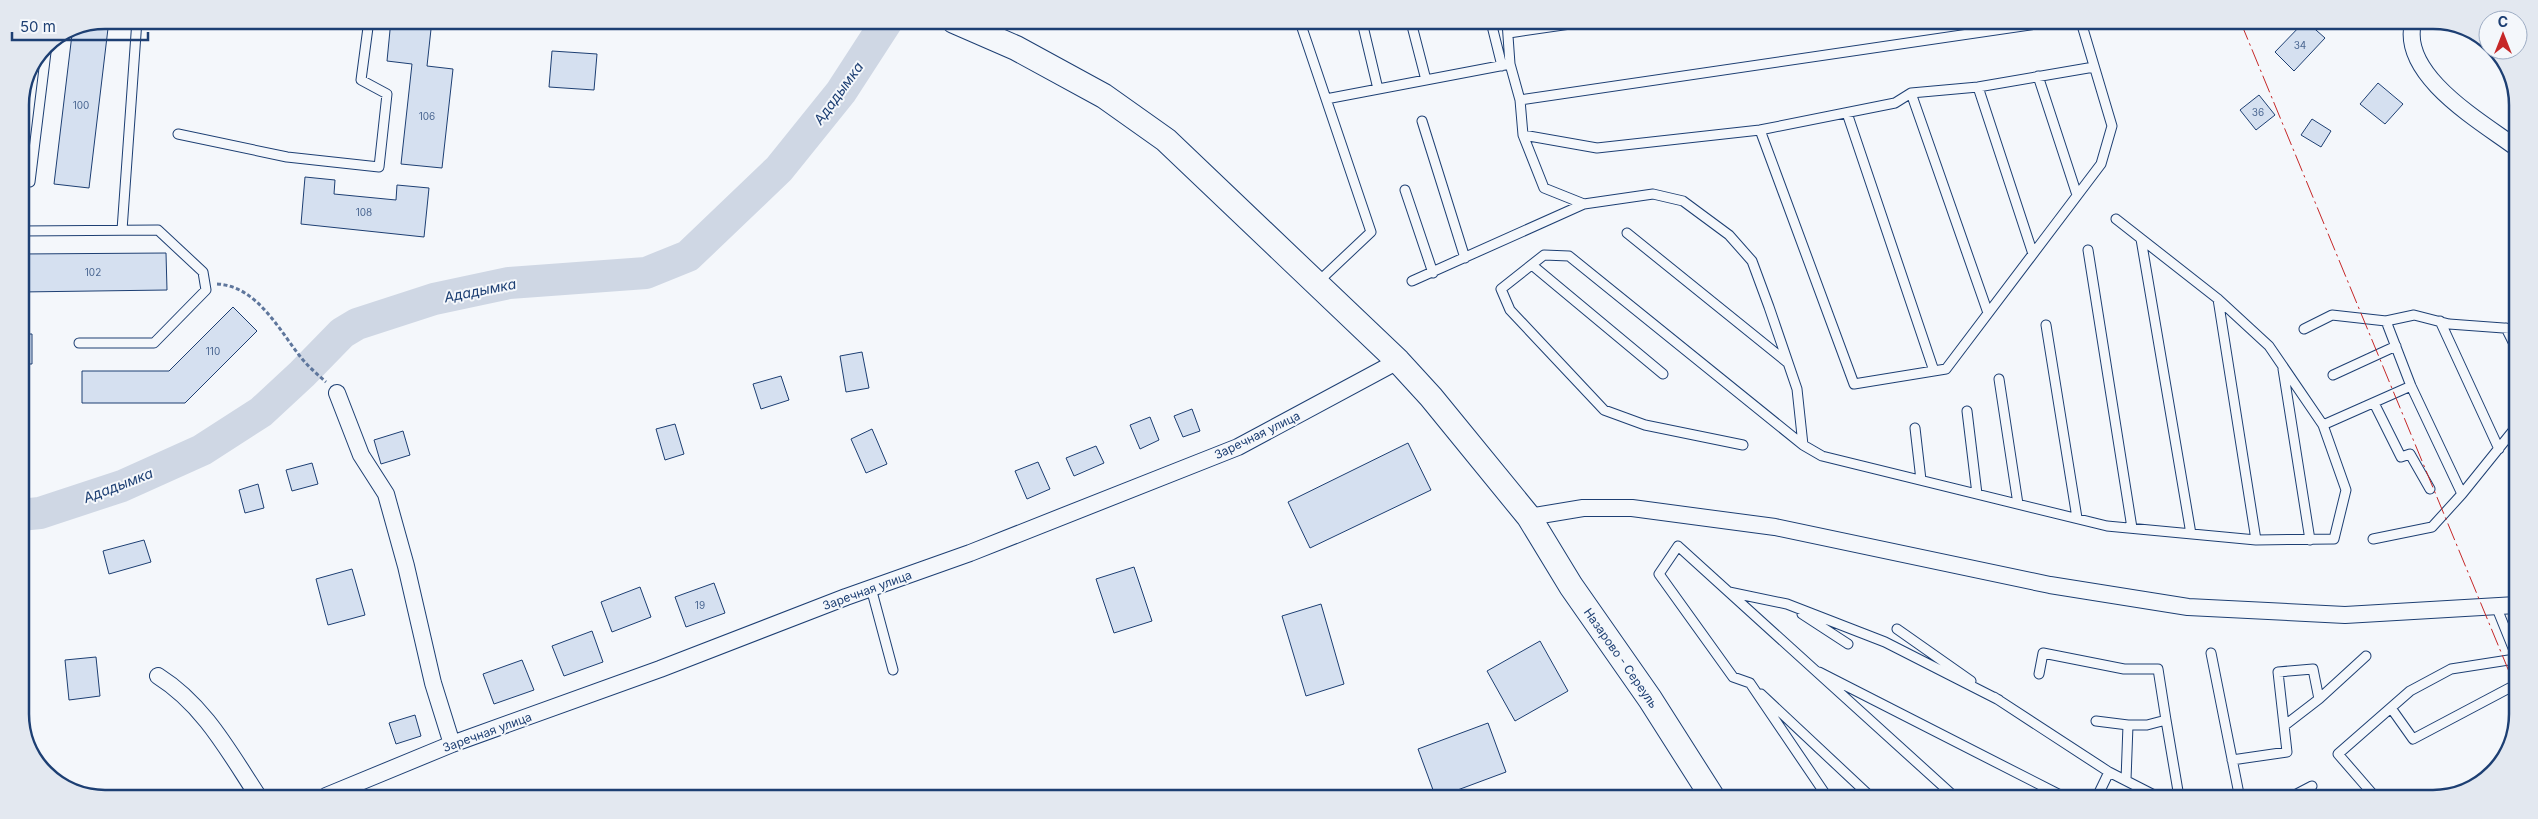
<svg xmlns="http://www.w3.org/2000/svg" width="2538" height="819" font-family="Inter,sans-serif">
	<rect width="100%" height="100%" fill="#f4f7fb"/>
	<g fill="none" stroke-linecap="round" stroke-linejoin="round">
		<!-- river -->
		<path stroke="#cfd7e4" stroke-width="32" d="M20,515L40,513L122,486L202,450L261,412L302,374L342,333L357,324L434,299L509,283L646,273L688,256L779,169L841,92L887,21"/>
	</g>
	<!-- building -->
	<path fill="#d5e0f0" stroke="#1d3f73" d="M109,20L89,188L54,184L73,26Z
		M391,20H432L427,66L453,69L442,168L401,164L412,64L387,61Z
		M2303,23H2308L2325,38L2294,71L2275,52Z
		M552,51L597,54L594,90L549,87Z
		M2378,83L2403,104L2385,124L2360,104Z
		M2259,95L2275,115L2256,130L2240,110Z
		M2312,119L2331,131L2321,147L2301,135Z
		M305,177L335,180L334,194L396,200L397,185L429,188L424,237L301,224Z
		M166,253L167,290L20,292V254Z
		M233,307L257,331L185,403H82V371H169Z
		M20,334H32V364H20Z
		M862,352L869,388L846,392L840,356Z
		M781,376L789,400L761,409L753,384Z
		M1192,409L1200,431L1183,437L1174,416Z
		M1150,417L1159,440L1140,449L1130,425Z
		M675,424L684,454L665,460L656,429Z
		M872,429L887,464L866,473L851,439Z
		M403,431L410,455L381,464L374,440Z
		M1408,443L1431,490L1310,548L1288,502Z
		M1096,446L1104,463L1074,476L1066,458Z
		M1038,462L1050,489L1027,499L1015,471Z
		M312,463L318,484L292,491L286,470Z
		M258,484L264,508L245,513L239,490Z
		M144,540L151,562L109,574L103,551Z
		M1134,567L1152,621L1114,633L1096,579Z
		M352,569L365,615L328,625L316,579Z
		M714,583L725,613L686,627L675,597Z
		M640,587L651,617L612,632L601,602Z
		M1321,604L1344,684L1306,696L1282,616Z
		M592,631L603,662L564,676L552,646Z
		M1540,641L1568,691L1515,721L1487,671Z
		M96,657L100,696L69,700L65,660Z
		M522,660L534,690L494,704L483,674Z
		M415,715L421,736L396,744L389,723Z
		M1488,723L1506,772L1436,798L1418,749Z"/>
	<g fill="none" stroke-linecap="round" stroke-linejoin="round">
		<!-- lane casing -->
		<g stroke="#1d3f73" stroke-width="11">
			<path id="lane" d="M1300,22L1371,232L1318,282
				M1362,22L1378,89
				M1411,22L1426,80
				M1491,22L1502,66
				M1507,22L1510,64L1520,100L1523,135
				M1509,33L1584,22
				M2094,67L1978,87L1911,93L1895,103L1760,130L1597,148L1523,135L1544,188L1584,204L1653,194L1683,201L1729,235L1752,261L1769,307L1797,389L1803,445L1822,456L2107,526L2256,540L2334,539L2346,490L2323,425L2269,346L2218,299L2116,219
				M2038,76L2077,195
				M1978,87L2033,254
				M1911,93L1988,313
				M1326,99L1510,64
				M1520,100L2050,22
				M1847,113L1934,371
				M1422,121L1465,258
				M1760,130L1854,384L1946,369L2101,164L2112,126L2081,22
				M178,134L287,157L379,167L387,94L361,80L369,20
				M30,182L47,44
				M1405,190L1433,273
				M122,230L137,20
				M20,231L158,230L203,272L206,290L154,343H79
				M1627,233L1788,363
				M2141,239L2191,534
				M2088,250L2132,528
				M1532,265L1663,374
				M1412,281L1584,204
				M2218,299L2256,540
				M2440,321L2499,449
				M2046,325L2077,518
				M2506,328L2517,350
				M2304,329L2332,315L2386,321L2414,315L2449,324L2517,329
				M2283,369L2310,540
				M2333,375L2396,346
				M1999,379L2018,504
				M2374,403L2401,457L2410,454L2430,489
				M1967,411L1977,494
				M2323,425L2411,386
				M1915,428L1921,480
				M1743,445L1645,425L1604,410L1510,310L1501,289L1544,255L1569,256L1803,445
				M2462,494L2516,427
				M2373,539L2432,527L2462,494L2411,386L2386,321
				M871,588L893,670
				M1729,592L1787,604L1885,642L1999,700
				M2496,606L2515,653
				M1802,614L1848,644
				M1897,629L1971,681
				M2211,653L2240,799
				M1819,672L2068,799
				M2039,674L2043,653L2124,669H2158L2166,720
				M1761,694L1872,798
				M1994,697L2109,772
				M2391,708L2413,739L2515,685
				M2096,721L2128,725L2126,780
				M2128,725H2147L2166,720L2179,797
				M2284,726L2319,699
				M2232,760L2287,752L2278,672L2313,669L2319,699L2366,656
				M1828,798L1750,683L1733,677L1659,574L1678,546L1956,798
				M2096,799L2109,772L2154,795
				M2153,799L2154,795L2208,799
				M2287,799L2312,786
				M2377,799L2338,754L2410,691L2451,669L2515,659"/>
		</g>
		<!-- street casing -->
		<g stroke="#1d3f73" stroke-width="18">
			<path id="street" d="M2413,23C2400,76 2482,122 2518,149
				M337,393L361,455L386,494L406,566L433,683L452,744
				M1529,517L1583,508H1632L1775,527L2050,585L2188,607L2345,615L2516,605
				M158,676C204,705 229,752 258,796
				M326,796L452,744L660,669L846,597L970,553L1238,447L1398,361"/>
		</g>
		<!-- secondary casing -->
		<g stroke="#1d3f73" stroke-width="26">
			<path id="secondary" d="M954,21L1016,48L1104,96L1166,140L1398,361L1431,397L1529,517L1571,586L1650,699L1713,798"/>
		</g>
		<!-- path -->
		<path stroke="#5e769c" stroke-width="3" stroke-dasharray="4 2.5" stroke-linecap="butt" d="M217,284C258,286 280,332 303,360C310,368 318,375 326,382"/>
		<!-- lane -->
		<use href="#lane" stroke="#f4f7fb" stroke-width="9"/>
		<!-- street -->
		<use href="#street" stroke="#f4f7fb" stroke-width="16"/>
		<!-- secondary -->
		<use href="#secondary" stroke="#f4f7fb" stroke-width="24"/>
		<!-- power -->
		<path stroke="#c62828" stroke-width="1" stroke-dasharray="18 4 2.5 4" stroke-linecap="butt" d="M2241,23L2515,686"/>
	</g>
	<g text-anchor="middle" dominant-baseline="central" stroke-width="4" stroke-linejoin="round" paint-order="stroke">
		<!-- number labels -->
		<g font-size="10" fill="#4b6792">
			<text x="2300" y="45">34</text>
			<text x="81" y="105">100</text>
			<text x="2258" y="112">36</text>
			<text x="427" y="116">106</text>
			<text x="364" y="212">108</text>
			<text x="93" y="272">102</text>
			<text x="213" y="351">110</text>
			<text x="700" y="605">19</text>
		</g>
		<!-- street labels -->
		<g font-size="12" fill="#1d3f73" stroke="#f4f7fb">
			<text transform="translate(1257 435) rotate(-26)">Заречная улица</text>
			<text transform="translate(867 590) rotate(-20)">Заречная улица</text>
			<text transform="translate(1621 658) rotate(55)">Назарово - Сереуль</text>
			<text transform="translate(487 732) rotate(-20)">Заречная улица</text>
		</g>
		<!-- water labels -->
		<g font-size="14" font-style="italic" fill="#1d3f73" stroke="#f4f7fb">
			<text transform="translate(838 93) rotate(-54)">Ададымка</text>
			<text transform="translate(480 290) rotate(-11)">Ададымка</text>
			<text transform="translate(118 485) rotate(-21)">Ададымка</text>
		</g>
	</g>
	<!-- crop -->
	<path d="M0 0H2538V819H0ZM105 29H2433A76 76 0 0 1 2509 105V714A76 76 0 0 1 2433 790H105A76 76 0 0 1 29 714V105A76 76 0 0 1 105 29Z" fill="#e3e8f0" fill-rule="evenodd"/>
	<path fill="none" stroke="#1d3f73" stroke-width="2.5" d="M105 29H2433A76 76 0 0 1 2509 105V714A76 76 0 0 1 2433 790H105A76 76 0 0 1 29 714V105A76 76 0 0 1 105 29Z"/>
	<!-- north arrow -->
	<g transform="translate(2503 35)"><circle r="24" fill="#f4f7fb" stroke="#9eadc5"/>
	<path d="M0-4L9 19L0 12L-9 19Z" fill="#c62828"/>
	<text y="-8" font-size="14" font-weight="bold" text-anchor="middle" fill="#1d3f73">С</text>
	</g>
	<!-- scale -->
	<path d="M12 32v8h136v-8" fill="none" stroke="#1d3f73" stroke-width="2.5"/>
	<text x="20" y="32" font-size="15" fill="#1d3f73" stroke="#f4f7fb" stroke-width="4" paint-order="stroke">50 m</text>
</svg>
